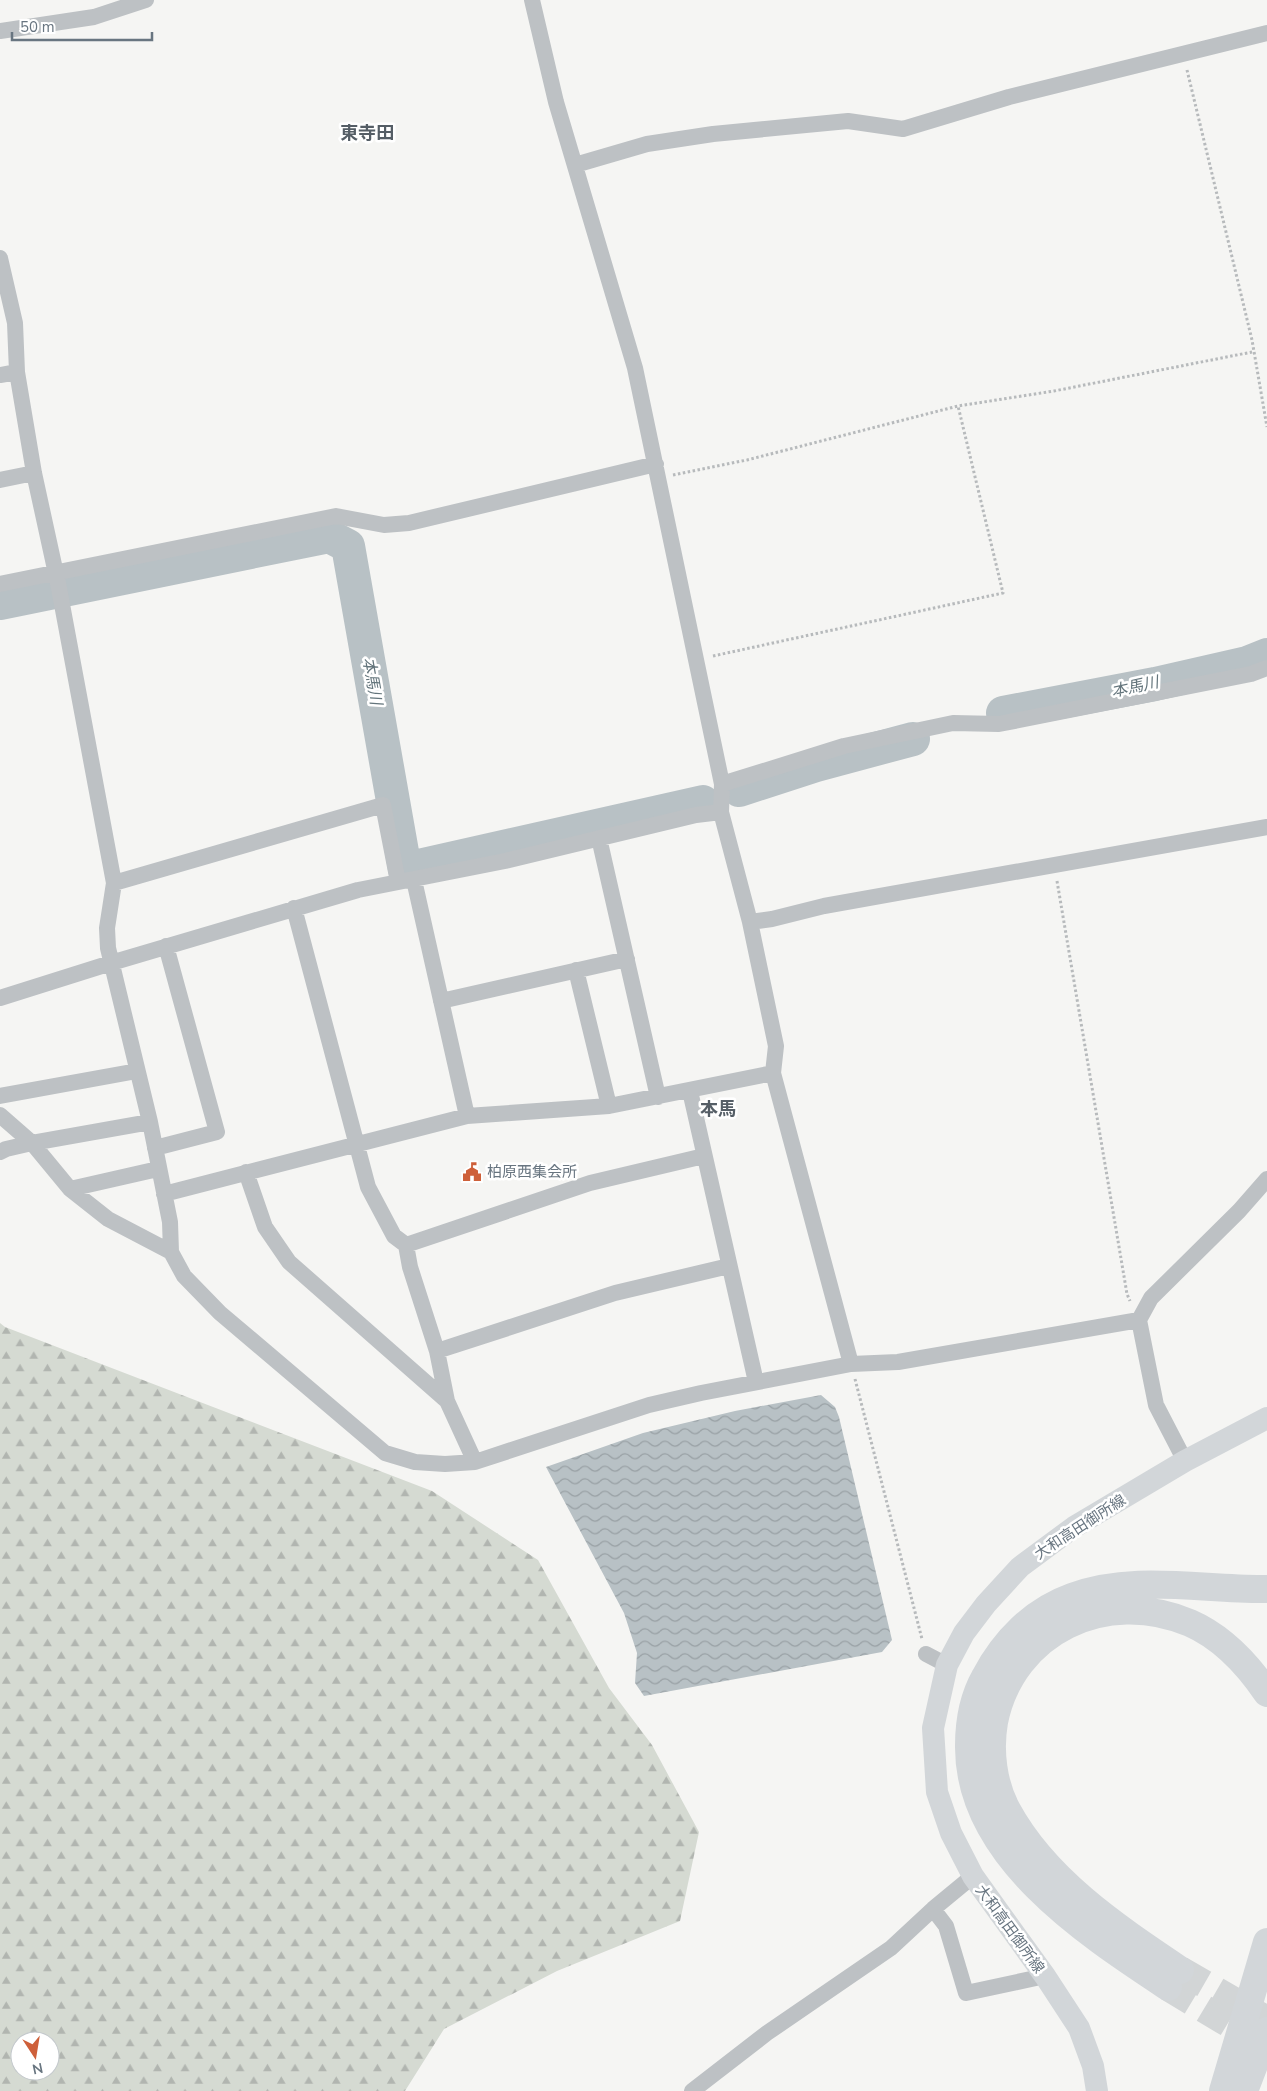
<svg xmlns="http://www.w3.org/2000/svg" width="1267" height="2091" font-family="'Nunito Sans','Noto Sans JP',sans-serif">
	<defs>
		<pattern id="forest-firs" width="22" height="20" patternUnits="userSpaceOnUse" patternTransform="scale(1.25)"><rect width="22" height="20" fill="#d5dad2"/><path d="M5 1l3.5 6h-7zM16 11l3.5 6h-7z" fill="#b1b5b0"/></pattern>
		<pattern id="water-waves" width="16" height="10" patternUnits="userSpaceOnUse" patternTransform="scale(1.25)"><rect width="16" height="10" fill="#b8c1c5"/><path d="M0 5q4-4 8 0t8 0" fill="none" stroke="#99a1a5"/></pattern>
	</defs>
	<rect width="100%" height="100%" fill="#f5f5f3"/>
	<!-- forest -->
	<path fill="url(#forest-firs)" fill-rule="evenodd" d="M0,1323L5,1327L432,1491L538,1560L609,1688L652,1745L699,1832L680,1921L557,1971L444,2029L405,2091H0ZM20,2041H50V2071H20Z"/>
	<!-- water -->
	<path fill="url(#water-waves)" d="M821,1395L835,1407L839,1417L892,1640L882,1652L644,1696L635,1683L637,1653L624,1613L546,1467L643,1433L735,1411Z"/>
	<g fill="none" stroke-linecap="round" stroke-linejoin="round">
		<!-- river -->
		<path stroke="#b8c1c5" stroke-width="34" d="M0,603L329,536L348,546L405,869L703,802
			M1003,713L1155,684L1247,663L1267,655
			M739,790L816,765L913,739"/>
		<!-- motorway-tunnel -->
		<path stroke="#d2d5d6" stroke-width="28" stroke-dasharray="28 14" stroke-linecap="butt" d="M1180,1970L1267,2020
			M1168,1987L1261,2043"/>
		<!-- path -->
		<path stroke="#b7babc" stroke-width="3" stroke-dasharray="2.5 2.5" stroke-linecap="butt" d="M1187,70L1252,340L1267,427
			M673,475L747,460L958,406L1054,391L1252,352
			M713,656L1003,593L958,406
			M1057,881L1127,1294L1130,1301
			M855,1379L922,1639"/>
		<!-- minor -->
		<path stroke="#bdc1c4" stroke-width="16" d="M532,0L556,102L635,368L722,784L721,812L750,922L776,1046L773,1073L851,1364
			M0,31L94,17L146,0
			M575,165L647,144L713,134L848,121L903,129L1009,97L1267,33
			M0,258L15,323L17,372L34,473L58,583L114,883L107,928L108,948L150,1122L170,1222L171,1252L184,1276L220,1313L385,1453L415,1462L445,1464L475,1462L649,1405L701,1393L851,1364L898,1362L1139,1320
			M0,375L17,372
			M0,480L34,473
			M0,584L336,516L384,525L409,523L656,464
			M722,784L844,746L953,723L999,724L1251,674L1267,668
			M599,838L658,1097
			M414,880L467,1116
			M114,883L383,805L398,882
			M294,908L368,1187L394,1236L406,1245L410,1267L437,1351L447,1401L475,1462
			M750,922L772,919L824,906L1267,827
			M576,970L609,1106
			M0,998L111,963L358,890L505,861L696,815L721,812
			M441,1001L627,959
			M690,1091L756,1382
			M0,1096L137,1071
			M0,1115L32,1143L70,1189L108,1219L171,1252
			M155,1148L217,1132L166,946
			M0,1152L6,1149L32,1143L150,1122
			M246,1172L265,1227L289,1262L447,1401
			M70,1189L158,1169
			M164,1194L467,1116L609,1106L773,1073
			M406,1245L590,1183L704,1156
			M437,1351L615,1293L729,1266
			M1185,1461L1156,1405L1139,1320L1151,1298L1239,1211L1267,1179
			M926,1654L947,1665
			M933,1909L946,1926L966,1993L1045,1976
			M692,2091L767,2033L891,1948L933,1909L973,1876"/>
		<!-- secondary -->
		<path stroke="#d2d6d9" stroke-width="22" d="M1097,2091L1093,2066L1079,2028L1045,1976L973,1876L951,1833L937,1792L933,1728L947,1665L964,1633L986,1604L1020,1567L1074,1527L1185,1461L1267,1418"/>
		<!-- motorway -->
		<path stroke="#d2d6d9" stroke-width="28" d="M1180,1970C1116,1927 1045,1880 1007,1810C993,1784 989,1751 994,1722C1012,1631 1106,1587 1190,1623C1222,1637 1248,1665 1267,1693
			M1168,1987C1086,1933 968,1856 969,1746C969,1722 973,1698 985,1677C1004,1641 1033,1611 1072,1597C1134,1574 1202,1590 1267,1589
			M1223,2091L1267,1942
			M1244,2091L1267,2031"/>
	</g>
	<!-- icons -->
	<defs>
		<g id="civic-bare" transform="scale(1.5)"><path d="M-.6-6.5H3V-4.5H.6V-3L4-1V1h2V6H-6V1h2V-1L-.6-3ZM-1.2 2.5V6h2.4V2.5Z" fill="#ce603a" stroke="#fff" stroke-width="2.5" paint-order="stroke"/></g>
	</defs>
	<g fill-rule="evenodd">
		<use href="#civic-bare" x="472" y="1172"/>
	</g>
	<g text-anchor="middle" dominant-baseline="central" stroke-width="5" stroke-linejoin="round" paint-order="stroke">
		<!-- poi labels -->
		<g font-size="15" fill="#687580" stroke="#fff" text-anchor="start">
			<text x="487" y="1172">柏原西集会所</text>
		</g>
		<!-- street labels -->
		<g font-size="15" fill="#687580" stroke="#fff">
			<text transform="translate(1080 1527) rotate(-33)">大和高田御所線</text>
			<text transform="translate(1010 1929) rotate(54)">大和高田御所線</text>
		</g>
		<!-- water labels -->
		<g font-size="16" font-style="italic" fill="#64757c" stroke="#fff">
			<text transform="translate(372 681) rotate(80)">本馬川</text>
			<text transform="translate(1135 687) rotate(-12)">本馬川</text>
		</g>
		<!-- quarter labels -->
		<g font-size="18" font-weight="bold" fill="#555e66" stroke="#fff">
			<text x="367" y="133">東寺田</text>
			<text x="718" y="1109">本馬</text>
		</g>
	</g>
	<!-- north arrow -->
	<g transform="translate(35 2056) rotate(168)"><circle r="24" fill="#ffffff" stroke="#c3c8cc"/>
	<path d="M0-4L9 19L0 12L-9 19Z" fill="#ce603a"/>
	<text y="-8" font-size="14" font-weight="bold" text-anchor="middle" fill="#687580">N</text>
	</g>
	<!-- scale -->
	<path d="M12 32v8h140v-8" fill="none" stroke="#687580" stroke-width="2.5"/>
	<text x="20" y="32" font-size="15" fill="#687580" stroke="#ffffff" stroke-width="4" paint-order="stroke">50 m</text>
</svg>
